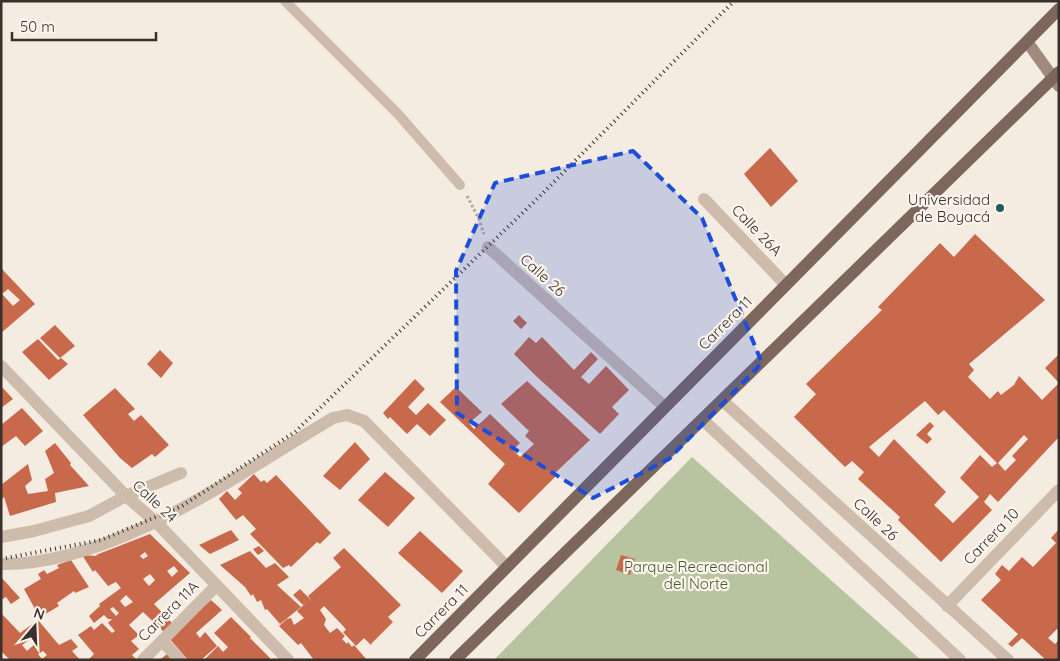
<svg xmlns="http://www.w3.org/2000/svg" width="1060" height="661" font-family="Quicksand,sans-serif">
	<rect width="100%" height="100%" fill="#f4ebe1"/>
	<!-- green -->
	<path fill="#b8c4a0" d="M692,457L921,660H494Z"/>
	<!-- building -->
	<path fill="#c8694b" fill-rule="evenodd" d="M770,148L798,181L771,207L744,174Z
		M975,234L1045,300L969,364L974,370L968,377L990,399L998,391L1001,395L1014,385L1019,376L1042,400L1059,383V437L998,502L990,494L984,502L992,510L941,562L898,520L900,517L858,479L864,472L852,461L845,467L794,417L816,394L806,384L882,310L878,307L940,243L954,257ZM925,401L938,415L944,410L997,463L992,467L980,455L960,478L979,497L953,523L934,505L946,492L894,439L879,457L869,447ZM1024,435L1028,439L1012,456L1016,460L1005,471L998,463Z
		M1,268L35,304L1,333ZM8,289L20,300L13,306L2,294Z
		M519,315L527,323L521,329L513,321Z
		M55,325L75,346L60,358L40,338Z
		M529,337L536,343L542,337L574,370L591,352L598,359L581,377L589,384L606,366L629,390L612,407L619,414L600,434L536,376L514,354Z
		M38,339L58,360L61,358L68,364L49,380L22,352Z
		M160,350L173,363L161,378L147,364Z
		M1059,354V383L1045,368Z
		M415,379L425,389L408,407L416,415L428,403L446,420L430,436L417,424L407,434L390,417L388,419L383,413Z
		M527,381L590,440L554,474L556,476L519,513L488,484L505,464L440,402L456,387L482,412L469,423L474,429L490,414L520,443L513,450L520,457L534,444L525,436L529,431L501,404Z
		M1,386L13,399L1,408Z
		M115,388L135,409L128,414L134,421L141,415L169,445L155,457L152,454L132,468L120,458L83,415Z
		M22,408L43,431L25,446L16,436L1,447V425Z
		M930,422L934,426L927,434L932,439L927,444L916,435Z
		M355,442L370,459L340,490L323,476Z
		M55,443L71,463L70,465L89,486L55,493L56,502L10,516L5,500L3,494L4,497L1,500V485L28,464L32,480L25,486L28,494L48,491L45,479L54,473L45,451Z
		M385,472L415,498L388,527L358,500Z
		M254,474L261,482L264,480L267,483L276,475L331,533L320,544L317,542L291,567L289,565L283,568L250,534L256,529L243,515L236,520L219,499L227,491L235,500L242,493L238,489Z
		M1059,529V627L1048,638L1055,644L1059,640V660H1046L1022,638L1012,647L1008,644L1018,634L981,600L1001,580L995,574L1002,565L1009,571L1022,557L1033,567L1056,543L1051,538Z
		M231,530L239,540L210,554L199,545Z
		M420,531L463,571L442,593L398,553Z
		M150,534L190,573L154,604L173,624L164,632L143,612L129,625L139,635L131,641L139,649L132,655L136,659L134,660H88L94,654L78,635L91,626L94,630L102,623L112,633L115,631L108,623L112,619H108L104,615L94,623L89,616L100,606L99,604L121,588L116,582L108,586L95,570L93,572L82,555L97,556L96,555ZM145,552L148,556L143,559L140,556ZM174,566L178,571L172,577L167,571ZM150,574L155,580L149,586L143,579ZM126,595L133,602L125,607L120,601ZM113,607L119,613L116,616L110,609Z
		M259,546L264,551L258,555L253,549Z
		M344,548L401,605L388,617L393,622L372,643L371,645L364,638L356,646L343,632L346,630L344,627L324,606L320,610L326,619L324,625L330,633L337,628L345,636L342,639L347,644L348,642L352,647L354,645L367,660H314L301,643L298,645L279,626L287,619L291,618L294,625L304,618L297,611L307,602L303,605L293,595L300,589L312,601L308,596L341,567L333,558Z
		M250,551L266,568L275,563L289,577L277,585L301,607L280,624L267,609L265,610L261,600L257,602L253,594L251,596L245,587L220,565Z
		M621,555L635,559L630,575L616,570Z
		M71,560L89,587L75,593L74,591L57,603L59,606L42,616L38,608L35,609L24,589L41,579L38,574L44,570L47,574L59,568L57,565Z
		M1,577L20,598L11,604L6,597L1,600Z
		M211,600L222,610L196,633L200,638L205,632L217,646L201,660H188L169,638Z
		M1,613L20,633L38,620L59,645L71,639L78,647L72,651L80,660H10L1,651ZM31,638L36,643L27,651L22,645ZM43,651L47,655L42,659L38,654Z
		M231,617L251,637L250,638L270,658L269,660H204L218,646L223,652L228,647L214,633Z
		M168,653L175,660H160Z"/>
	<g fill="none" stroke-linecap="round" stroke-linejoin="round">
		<!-- path -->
		<path stroke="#b9a596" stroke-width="3" stroke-dasharray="2.5 2.5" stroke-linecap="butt" d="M467,196L478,217L484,234"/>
		<!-- lane -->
		<path stroke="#cdbbac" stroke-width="10" d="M285,1L398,114L460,185"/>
		<!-- street -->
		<path stroke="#cdbbac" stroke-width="12" d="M704,199L786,285
			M488,247L665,407
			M1,366L126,496L157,523L288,660
			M723,401L1008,660
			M703,420L960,660
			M1,537L34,531L89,516L126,496L181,473
			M1,564C115,565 238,474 333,418L347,415L364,421L507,567
			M947,606L1059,490
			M162,641L180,660
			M143,660L216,586"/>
		<!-- secondary -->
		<path stroke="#a18a7d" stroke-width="12" d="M1028,43L1059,86"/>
		<!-- primary -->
		<path stroke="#7d675c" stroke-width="12" d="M415,660L1059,9
			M455,660L1059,72"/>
		<!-- rail -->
		<path stroke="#3b302b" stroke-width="4" stroke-dasharray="1 4" stroke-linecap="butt" d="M1,559L101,540L182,506L295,432L536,200L734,1"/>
	</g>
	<!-- marked area -->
	<path fill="#1d4ed8" fill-opacity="0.2" stroke="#1d4ed8" stroke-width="4" stroke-dasharray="10 6" stroke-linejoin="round" d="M633,151L702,218L762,363L669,459L593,498L457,413L456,271L495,183Z"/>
	<!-- markers -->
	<circle fill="#1f5a5e" stroke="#fbf5ee" stroke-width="2" cx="1000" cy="208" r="5"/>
	<g text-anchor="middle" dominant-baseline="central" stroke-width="4.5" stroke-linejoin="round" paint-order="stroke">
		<!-- poi labels -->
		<g font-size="15" fill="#3b302b" stroke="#fbf5ee" text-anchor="end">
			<text x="990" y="199">Universidad<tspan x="990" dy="17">de Boyacá</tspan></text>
		</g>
		<!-- street labels -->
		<g font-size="15" fill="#3b302b" stroke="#fbf5ee">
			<text transform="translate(757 230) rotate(46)">Calle 26A</text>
			<text transform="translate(543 275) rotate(42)">Calle 26</text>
			<text transform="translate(725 323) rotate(-45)">Carrera 11</text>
			<text transform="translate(155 501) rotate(43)">Calle 24</text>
			<text transform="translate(876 519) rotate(43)">Calle 26</text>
			<text transform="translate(991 536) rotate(-46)">Carrera 10</text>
			<text transform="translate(168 611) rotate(-45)">Carrera 11A</text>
			<text transform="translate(441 611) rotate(-45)">Carrera 11</text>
		</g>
		<!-- park labels -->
		<g font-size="15" fill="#4a5a2e" stroke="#fbf5ee">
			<text x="696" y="566">Parque Recreacional<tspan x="696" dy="17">del Norte</tspan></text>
		</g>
	</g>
	<!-- border -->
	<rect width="1060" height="661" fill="none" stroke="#3b302b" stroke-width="5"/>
	<!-- north arrow -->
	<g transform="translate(35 626) rotate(19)" stroke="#fbf5ee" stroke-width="4" paint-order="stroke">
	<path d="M0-4L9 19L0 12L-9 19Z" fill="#3b302b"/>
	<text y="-8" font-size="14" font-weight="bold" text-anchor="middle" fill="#3b302b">N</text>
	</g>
	<!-- scale -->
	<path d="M12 32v8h144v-8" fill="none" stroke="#3b302b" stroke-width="2.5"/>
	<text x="20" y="32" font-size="15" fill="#3b302b" stroke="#fbf5ee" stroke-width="4" paint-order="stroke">50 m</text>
</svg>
